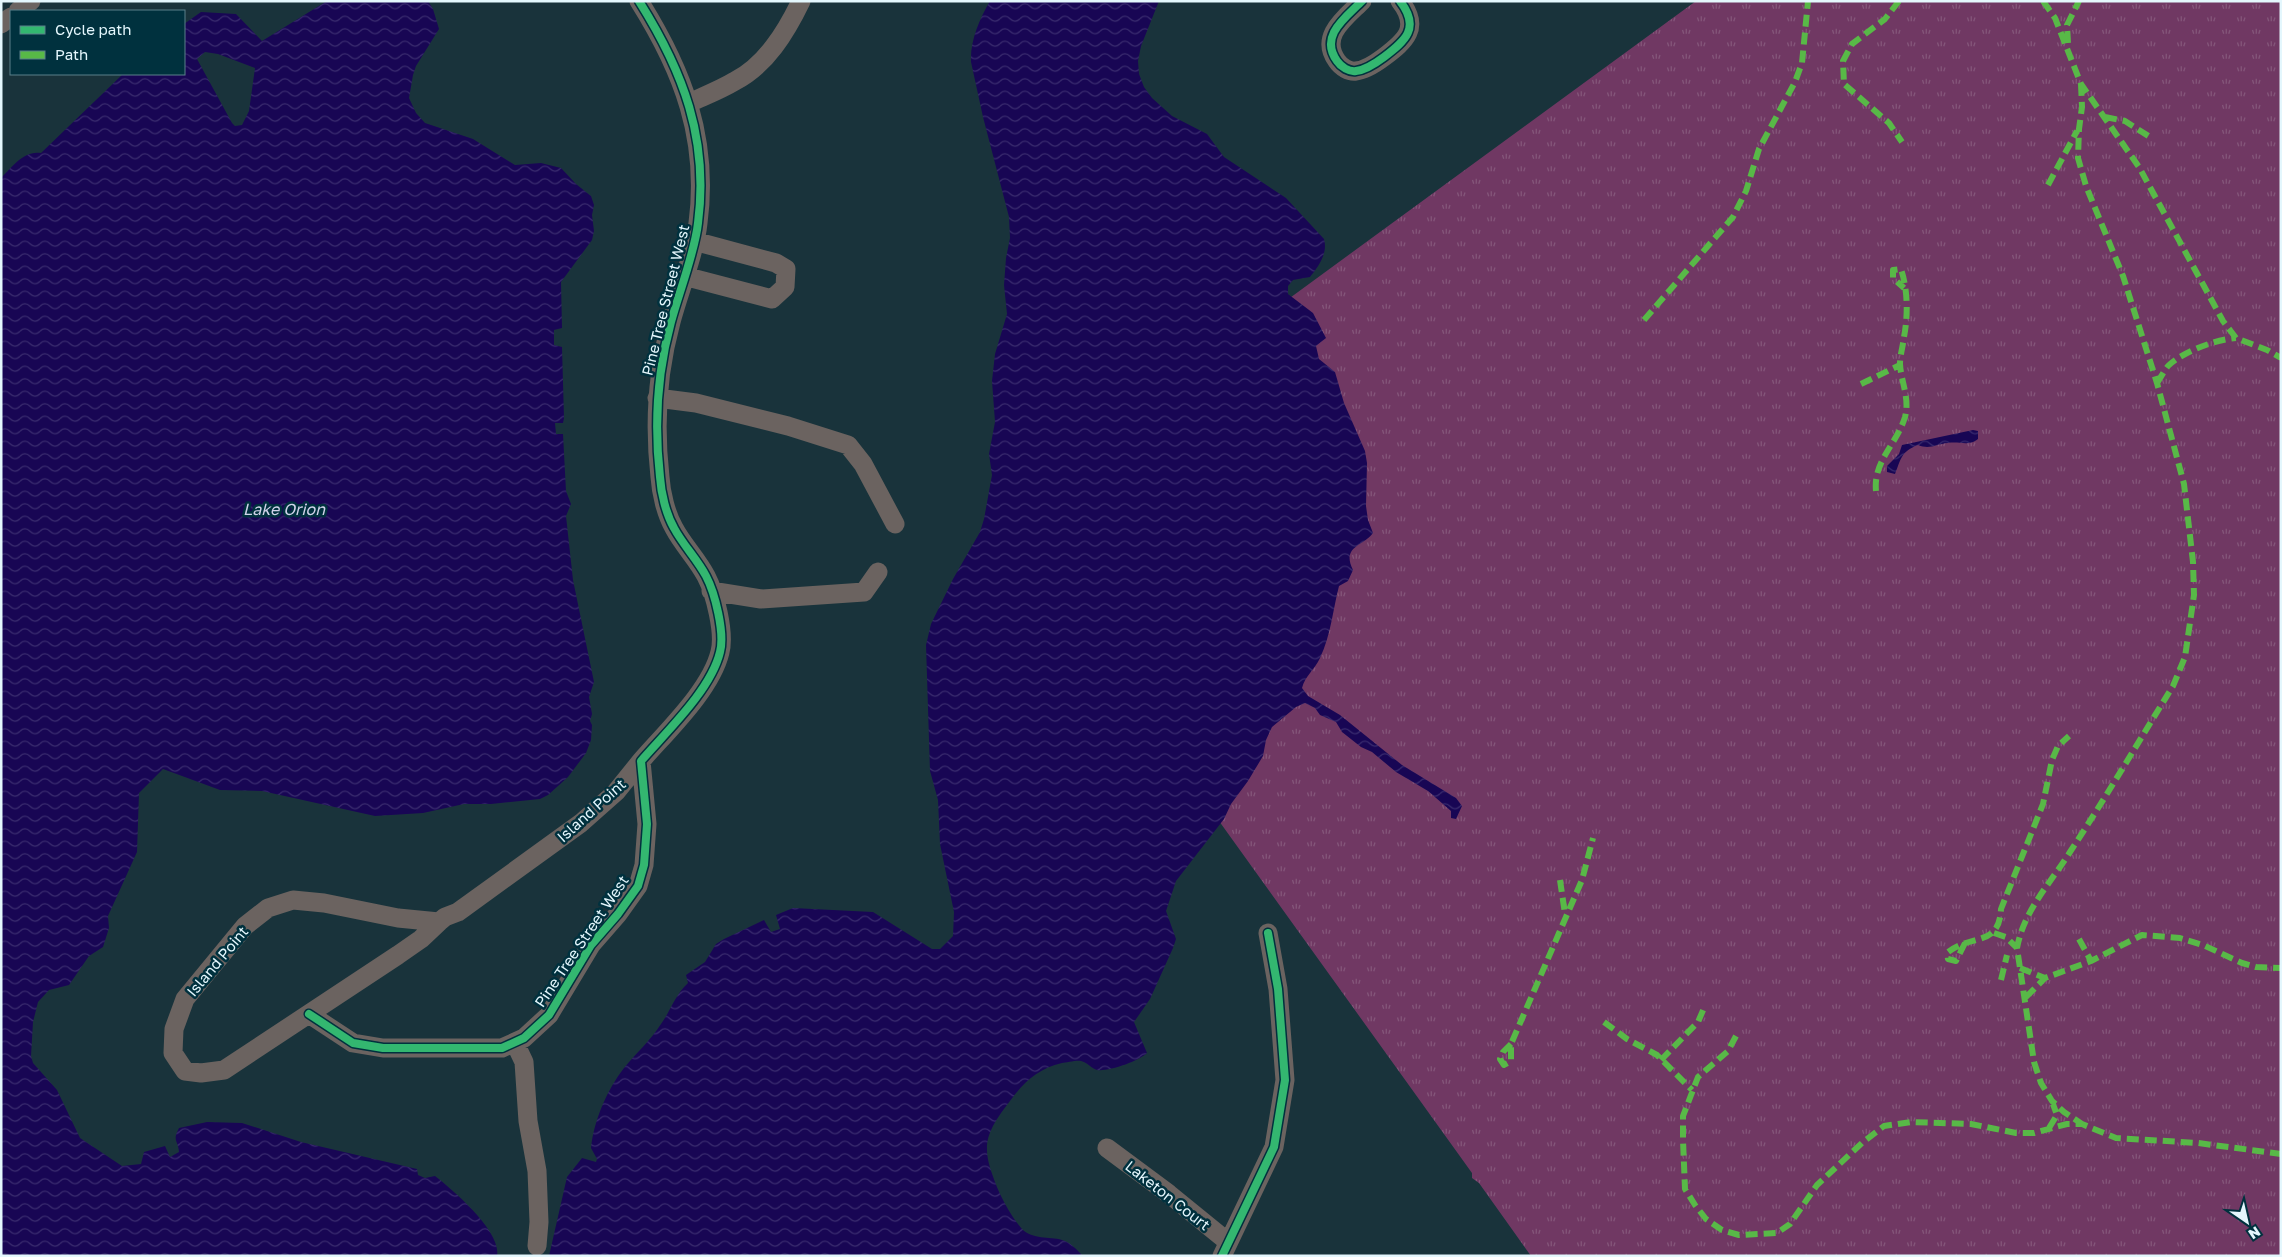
<svg xmlns="http://www.w3.org/2000/svg" width="2282" height="1257" font-family="'Golos Text',sans-serif">
	<defs>
		<pattern id="grass-tufts" width="24" height="20" patternUnits="userSpaceOnUse" patternTransform="scale(1.25)"><rect width="24" height="20" fill="#703863"/><path d="M3 7l-1-3M5 7V3M7 7l1-3M15 17l-1-3M17 17v-4M19 17l1-3" fill="none" stroke="#84567a"/></pattern>
		<pattern id="water-waves" width="16" height="10" patternUnits="userSpaceOnUse" patternTransform="scale(1.25)"><rect width="16" height="10" fill="#180654"/><path d="M0 5q4-4 8 0t8 0" fill="none" stroke="#392b6e"/></pattern>
	</defs>
	<rect width="100%" height="100%" fill="#19333b"/>
	<!-- grass -->
	<path fill="url(#grass-tufts)" d="M1696,1H2281V1256H1531L1479,1183L1472,1178V1173L997,512Z"/>
	<!-- water -->
	<path fill="url(#water-waves)" fill-rule="evenodd" d="M327,1H428L433,9L439,29L416,66L413,75L409,98L416,113L425,123L473,139L515,165L541,163L561,168L576,184L591,196L594,205L592,215L594,231L592,240L561,282L562,328L554,330V345L562,347L564,418L563,423H555L556,434H563L566,491L571,504L566,516L573,580L594,682L589,697L592,714L590,721L592,725L591,740L586,753L568,777L548,795L540,799L491,804H464L423,813L375,816L262,791L220,790L163,769L139,793L137,852L108,916L109,928L103,947L89,956L69,985L49,990L38,1002L33,1022L31,1056L33,1063L57,1090L80,1138L122,1166L141,1164L144,1152L165,1146L170,1157L179,1152C178,1140 172,1141 179,1128L207,1122L242,1123L301,1142L417,1169L418,1175L425,1178L435,1176C453,1190 502,1232 497,1256H1V178C13,166 24,150 41,153L123,74H184V24L201,12L236,14L262,41ZM205,52L218,54L255,68L249,111L242,125L235,126L232,123L197,59Z
		M990,1H1159L1141,46L1138,61L1139,74L1144,87L1152,98L1172,116L1207,134L1224,157L1286,198L1324,239C1328,253 1319,266 1310,277L1293,280L1288,286V294L1313,313L1326,338L1316,346L1319,359L1335,372L1344,403L1365,451L1367,463L1366,506L1368,520L1373,533C1364,546 1341,546 1353,570L1348,581L1339,586C1333,609 1331,635 1320,658C1315,669 1305,676 1302,688L1308,696L1340,715L1402,765L1456,798L1462,806L1456,819L1451,818V811L1428,791L1396,772L1372,752L1361,747L1342,732L1336,722L1320,715L1315,708L1305,703L1296,707L1272,727L1266,740L1263,756L1248,781L1231,804L1224,819L1176,881L1166,911L1176,939L1173,948L1150,999L1134,1022L1147,1053C1139,1061 1108,1072 1097,1070C1092,1069 1087,1062 1081,1061C1076,1060 1066,1063 1062,1063C1040,1068 1026,1080 1013,1097C982,1137 980,1147 1000,1194C1006,1206 1013,1219 1022,1229C1033,1240 1049,1236 1062,1240C1070,1242 1077,1250 1083,1256H549L567,1177L582,1158L596,1162L597,1159L591,1148C594,1120 607,1090 624,1068C636,1053 651,1040 661,1024C671,1010 675,995 688,983L686,975L705,962L716,944L724,939L764,920L771,932L780,929L776,915L793,908L873,912L932,949H940L953,936L954,912L940,844L938,800L930,771L926,645L931,624L953,579L980,532L984,519L992,475L989,454L995,422L992,381L995,354L1007,314L1004,285L1006,258L1010,238L1009,217L983,117L971,62C970,41 979,20 990,1Z
		M1973,430L1978,431V439C1967,447 1961,441 1948,443C1936,444 1930,450 1918,445C1900,452 1901,460 1895,474L1887,472V466L1899,454L1902,445Z"/>
	<g fill="none" stroke-linecap="round" stroke-linejoin="round">
		<!-- minor -->
		<path stroke="#6b6360" stroke-width="19" d="M1362,1C1345,18 1319,36 1337,61C1341,67 1349,72 1356,71C1366,70 1376,63 1384,57C1405,41 1421,28 1400,1
			M18,11L31,1
			M1,24L11,17
			M689,103C704,96 720,90 735,81C766,65 786,32 801,1
			M684,276L772,299L785,287L786,269L776,263L694,241
			M657,398L696,403L788,426L848,445L863,464L895,524
			M711,591L761,599L864,592L878,572
			M439,922L421,939L398,955L224,1070L201,1073L185,1071L173,1053L174,1029L185,999L245,926L268,908L293,900L324,903L398,918L439,922L445,917L458,912L581,823L616,792L641,761
			M309,1014L353,1043L383,1048H502L524,1038L549,1015L591,945L618,914L638,886L644,865L647,824L641,761C666,732 711,690 720,652C725,633 715,593 706,576C697,559 683,545 674,528C666,514 661,493 660,477C654,424 657,373 671,322C679,292 695,252 698,223C709,139 683,71 639,1
			M515,1043L524,1062L528,1121L537,1171L539,1222L537,1246
			M1107,1148L1169,1194L1228,1242
			M1222,1256L1274,1147L1285,1080L1278,989L1268,933"/>
		<!-- quiet -->
		<path stroke="#58b947" stroke-width="6" stroke-dasharray="12 6" stroke-linecap="butt" d="M1899,1L1885,19L1852,44L1843,61L1844,84L1889,123L1902,142
			M2043,1L2055,18L2081,84L2139,167L2223,321L2236,338L2267,350L2281,358
			M2068,43L2067,25L2079,1
			M2081,84L2082,107L2079,129L2078,158L2086,186L2123,276L2157,383L2184,484L2193,562L2194,595L2185,657L2173,686C2139,741 2106,797 2070,852C2050,884 2024,910 2017,948L2034,1062L2041,1083L2052,1101L2064,1112L2082,1124
			M2105,117L2125,121L2150,137
			M2048,185L2077,131
			M1644,320L1733,217L1746,191L1759,149L1795,82L1802,63L1808,1
			M2157,383C2161,377 2164,371 2168,366C2182,352 2217,339 2236,338
			M1861,384L1900,365
			M1876,491C1873,461 1897,444 1905,417C1910,398 1901,382 1900,364C1900,355 1903,346 1904,337C1908,316 1908,290 1901,269L1893,270V278L1904,288
			M1560,880L1565,914
			M1994,933L2006,937L2017,948
			M2079,939L2091,961
			M1965,943L1956,961L1948,959L1947,953C1971,933 1999,948 2001,909L2043,804L2052,760L2058,746L2069,736
			M2020,968L2045,978L2091,961L2142,935L2180,938L2203,945L2242,963L2256,967L2281,968
			M2001,980L2007,955
			M2026,997L2045,978
			M1604,1022L1627,1039L1657,1055L1692,1090
			M1736,1036L1728,1051L1698,1077L1683,1116V1140L1685,1189L1695,1205L1706,1219L1722,1230L1739,1235L1777,1233L1790,1224L1817,1185L1862,1143L1884,1126L1911,1122L1971,1124L2016,1133H2034L2067,1124H2082L2116,1138L2198,1143L2281,1154
			M1511,1044L1503,1052L1500,1059L1504,1065L1511,1061V1044L1582,880L1593,838
			M1661,1060L1698,1022L1704,1008
			M2049,1128L2057,1115L2053,1104"/>
		<!-- cycleway casing -->
		<g stroke="#00313e" stroke-width="11">
			<path id="cycleway" d="M1362,1C1345,18 1319,36 1337,61C1341,67 1349,72 1356,71C1366,70 1376,63 1384,57C1405,41 1421,28 1400,1
				M309,1014L353,1043L383,1048H502L524,1038L549,1015L591,945L618,914L638,886L644,865L647,824L641,761C666,732 711,690 720,652C725,633 715,593 706,576C697,559 683,545 674,528C666,514 661,493 660,477C654,424 657,373 671,322C679,292 695,252 698,223C709,139 683,71 639,1
				M1222,1256L1274,1147L1285,1080L1278,989L1268,933"/>
		</g>
		<!-- cycleway -->
		<use href="#cycleway" stroke="#33b770" stroke-width="8"/>
	</g>
	<g text-anchor="middle" dominant-baseline="central" stroke-width="5" stroke-linejoin="round" paint-order="stroke">
		<!-- street labels -->
		<g font-size="15" fill="#e4f7fd" stroke="#00313e">
			<text transform="translate(665 300) rotate(-76)">Pine Tree Street West</text>
			<text transform="translate(591 810) rotate(-42)">Island Point</text>
			<text transform="translate(581 941) rotate(-56)">Pine Tree Street West</text>
			<text transform="translate(217 961) rotate(-50)">Island Point</text>
			<text transform="translate(1168 1195) rotate(38)">Laketon Court</text>
		</g>
		<!-- water labels -->
		<g font-size="16" font-style="italic" fill="#d0d3ea" stroke="#00313e">
			<text x="284" y="509">Lake Orion</text>
		</g>
	</g>
	<!-- border -->
	<rect width="2282" height="1257" fill="none" stroke="#e4f7fd" stroke-width="5"/>
	<!-- legend -->
	<rect x="10" y="10" width="175" height="65" fill="#00313e" stroke="#5b808a"/>
	<rect x="20" y="26" width="25" height="8" fill="#33b770" stroke="#5b808a"/>
	<text x="55" y="35" font-size="15" fill="#e4f7fd">Cycle path</text>
	<rect x="20" y="51" width="25" height="8" fill="#58b947" stroke="#5b808a"/>
	<text x="55" y="60" font-size="15" fill="#e4f7fd">Path</text>
	<!-- north arrow -->
	<g transform="translate(2247 1222) rotate(146)" stroke="#00313e" stroke-width="4" paint-order="stroke">
	<path d="M0-4L9 19L0 12L-9 19Z" fill="#e4f7fd"/>
	<text y="-8" font-size="14" font-weight="bold" text-anchor="middle" fill="#e4f7fd">N</text>
	</g>
</svg>
